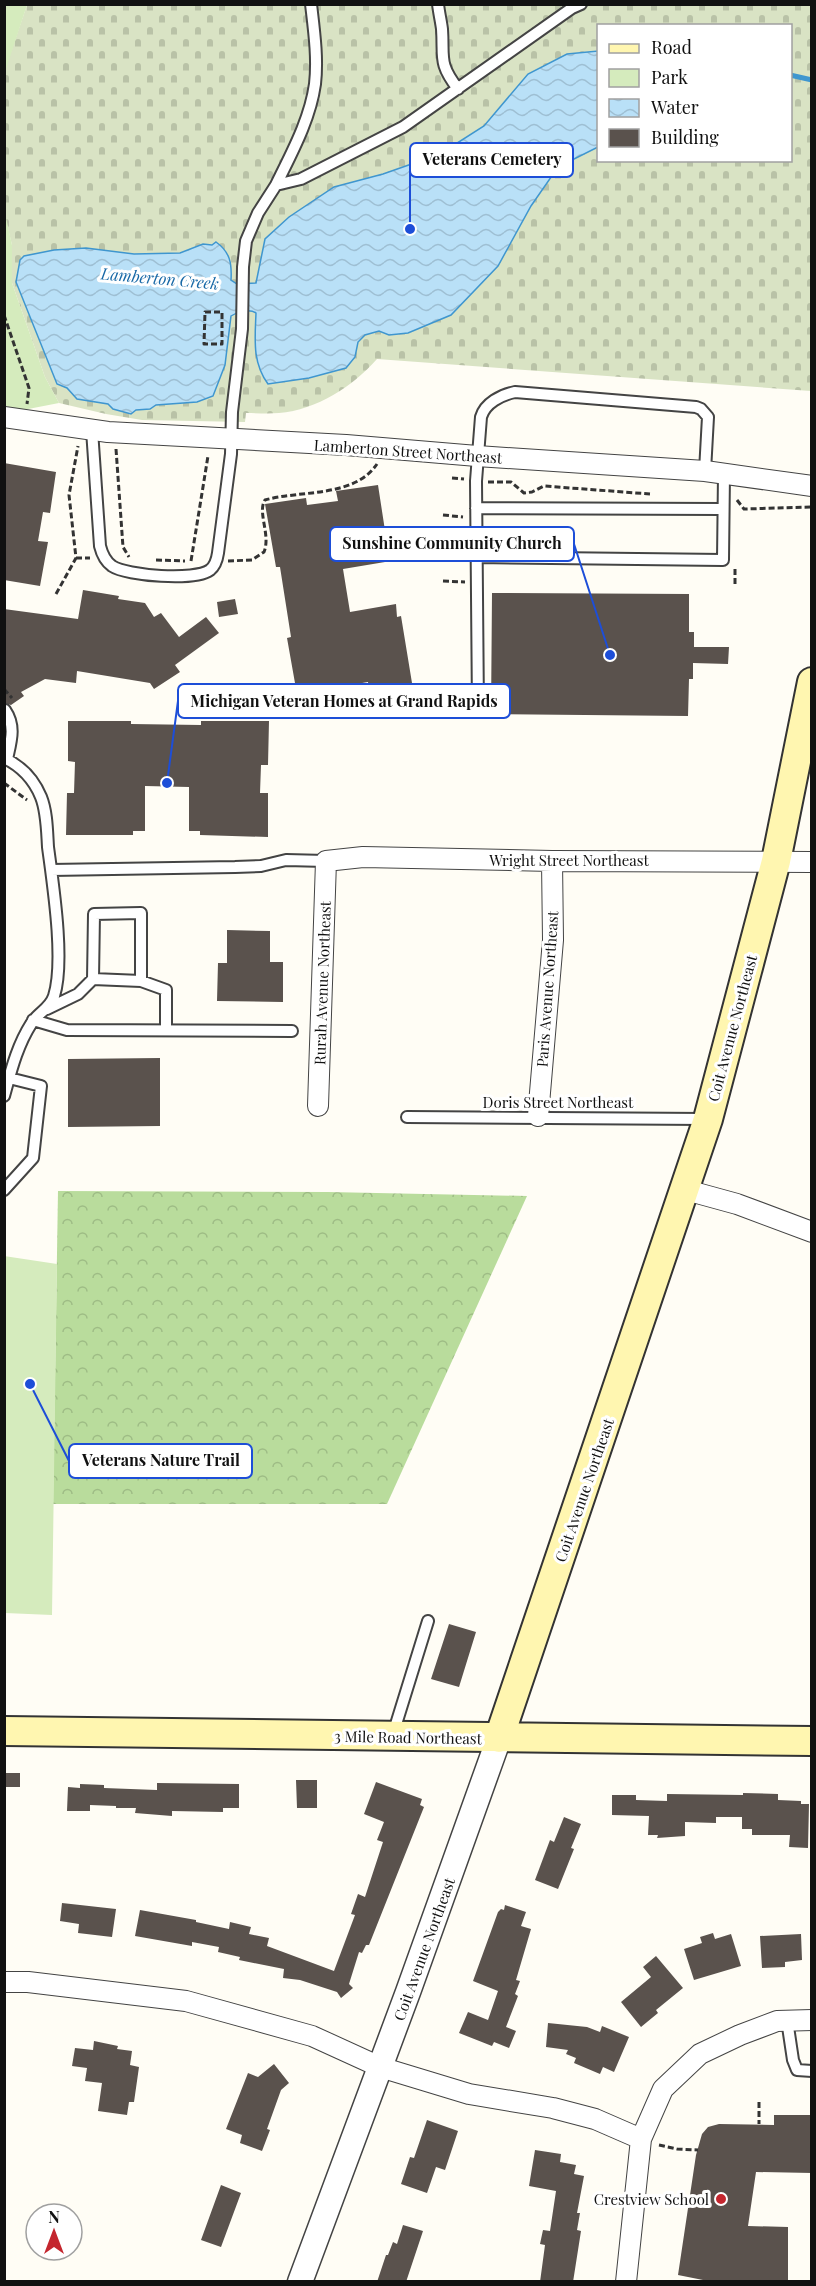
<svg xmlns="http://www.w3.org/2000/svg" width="816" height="2286" font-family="'Playfair Display',serif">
	<defs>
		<pattern id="forest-crowns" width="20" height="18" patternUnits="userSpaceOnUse" patternTransform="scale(1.5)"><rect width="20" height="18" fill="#b9dc9c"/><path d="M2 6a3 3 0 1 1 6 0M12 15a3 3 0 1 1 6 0" fill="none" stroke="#9ebc85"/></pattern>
		<pattern id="cemetery-stones" width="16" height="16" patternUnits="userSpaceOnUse" patternTransform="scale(1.5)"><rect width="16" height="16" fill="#d9e3c4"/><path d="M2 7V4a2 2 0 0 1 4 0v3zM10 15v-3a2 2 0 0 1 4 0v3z" fill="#b9c2a7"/></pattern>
		<pattern id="water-waves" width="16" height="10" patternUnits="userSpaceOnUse" patternTransform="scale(1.5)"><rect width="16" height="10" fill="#b9e0f7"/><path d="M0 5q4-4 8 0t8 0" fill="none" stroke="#9ebfd3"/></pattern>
	</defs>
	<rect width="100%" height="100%" fill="#fffdf5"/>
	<!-- forest -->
	<path fill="url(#forest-crowns)" d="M58,1191L328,1192L527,1196L387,1504H53Z"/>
	<!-- cemetery -->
	<path fill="url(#cemetery-stones)" fill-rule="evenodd" d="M27,5H811V391L377,359C353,386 317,410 279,413C268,414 257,413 246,413L245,422L142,420L106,414L59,403L45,377L12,283V245L4,213V72ZM598,26H790V160H598Z"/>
	<!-- park -->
	<path fill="#d5ebbd" d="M5,4L27,5L5,72L4,5Z
		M5,213L12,245V283L45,377L59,403L23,410L5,406Z
		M4,1256L57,1264L52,1615L5,1613Z"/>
	<!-- water -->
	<path fill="url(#water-waves)" stroke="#3f96cf" stroke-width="1.5" d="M598,51V147L558,167L531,206L498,266L451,315L408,333L389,335L379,331L365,335L358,342L355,357L346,368L309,378L268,384C252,362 255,339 256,313C249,308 237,312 231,316L225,365L213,396L197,402L156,405L150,409L136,410L131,414L113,409L108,404L77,399L67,388L57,384L16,282L20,260L24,256L54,250L86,248L134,254L180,253L203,244L212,245L216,242C230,252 232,263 231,280L237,284L256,283L265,239L289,217L334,187L383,174L440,154L484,126L528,74L567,54Z"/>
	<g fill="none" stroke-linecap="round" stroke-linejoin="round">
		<!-- stream -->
		<path stroke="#3f96cf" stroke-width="5" d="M790,75L812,80"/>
	</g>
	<!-- building -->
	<path fill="#5a524d" d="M4,463L56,472L50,513L43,512L38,541L48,542L40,586L4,580Z
		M378,485L388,550L383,551L385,562L343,569L350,612L396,604L397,617L401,616L412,683L369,690L368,682L339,687L340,694L298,700L287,638L291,637L280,567H276L265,504L306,498L307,505L338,501L336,491Z
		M83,590L119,596L118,599L145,603L154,617L161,613L179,637L206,617L219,633L175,665L180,672L154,689L150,683L77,671L76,683L45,679L21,692L24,696L11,705L4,703V609L78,619Z
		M492,593L689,594V632H694V647H729L728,664L693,663V679H689L688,716L491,714Z
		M235,599L238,614L219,617L217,602Z
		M68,721H131V724L201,725V721H269L268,765H261L260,793H268V837L200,835V831H189V787L145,786V831H133V835H66L67,793H74L75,762L68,761Z
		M227,930L270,931V962H283V1002L217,1001L218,963H227Z
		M160,1058V1126L68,1127V1059Z
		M449,1624L476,1632L459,1687L431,1679Z
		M4,1773H20V1787H4Z
		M296,1780H317V1808H297Z
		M376,1782L422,1799L420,1805L424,1807L369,1945H366L362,1953L359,1952L349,1984L353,1988L341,1998L337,1992L300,1980L283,1978L284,1969L239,1960L240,1957L218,1952L219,1947L192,1942V1946L135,1936L140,1910L196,1920V1922L229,1929L230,1922L251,1927L249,1934L269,1938L267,1946L334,1971L355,1915L351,1914L358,1894L365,1897L383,1842L377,1840L384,1822L364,1814Z
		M157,1783L239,1784V1808H223V1812L172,1811V1816L135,1813L136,1808H116V1806L90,1805V1811H67L68,1787L80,1788V1784L104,1785V1788L157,1790Z
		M743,1793L778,1794V1800L801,1801V1804H809L808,1848L789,1847L790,1835H752V1829H742V1817H716V1823L685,1822V1836L657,1838L658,1835H648L649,1816L612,1815V1795H636V1800L667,1801V1794L743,1795Z
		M564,1817L581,1824L571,1848L574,1849L558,1889L535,1880L550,1840L554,1842Z
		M62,1903L116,1909L112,1937L78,1933L79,1924L60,1921Z
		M505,1905L526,1912L521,1926L531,1929L516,1980L520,1981L515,1994L518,1996L506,2027L516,2031L509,2048L494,2042L492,2046L459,2033L468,2012L488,2020L498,1991L473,1981L498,1912L501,1909L504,1910Z
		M713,1933L715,1939L731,1934L741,1966L694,1980L684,1949L702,1943L700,1937Z
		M801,1934L802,1960L785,1962V1967L762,1968L760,1936Z
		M656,1956L683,1988L656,2010L658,2013L641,2027L621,2002L651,1977L643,1967Z
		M548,2023L587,2027L600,2032L602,2026L629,2037L614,2072L603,2067L600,2074L574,2063L576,2058L566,2054L568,2050L546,2047Z
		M94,2041L118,2046L117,2049L132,2051L130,2065L139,2067L134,2102H129L127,2115L98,2111L102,2083L85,2081L87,2068L72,2066L75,2048L93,2050Z
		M274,2064L289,2083L281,2090L267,2129L270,2130L262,2151L240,2143L242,2135L226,2129L248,2073L258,2077Z
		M774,2115H812V2173L756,2172L748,2226L788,2227V2282H703V2280L678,2275L696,2155L702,2134L708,2127L719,2124L774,2125Z
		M427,2120L458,2131L445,2170L436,2167L427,2193L401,2184L410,2157L414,2158Z
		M535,2150L561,2154L560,2162L576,2165L574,2174L584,2176L577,2213H580L577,2230L581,2231L573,2282H540L545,2245L540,2244L543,2230L550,2231L556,2191L529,2186Z
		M221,2185L241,2193L221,2247L201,2240Z
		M403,2225L423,2231L406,2282H377L386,2255H388L393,2242L397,2244Z"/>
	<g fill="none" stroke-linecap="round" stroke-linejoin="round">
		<!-- service casing -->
		<g stroke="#444" stroke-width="14">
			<path id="service" d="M438,4C439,13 441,21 442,29C444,58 438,63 458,89
				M276,185C291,154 310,120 315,84C318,58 314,30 311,4
				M92,430L100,546C102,554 105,561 112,566C127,576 195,581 210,570C215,566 217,560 218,553L231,454L232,412L242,329L243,267L246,241L258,213L276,185L301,179L403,127L572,8L581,4
				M476,508L723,509
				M477,557L723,560L724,474
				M5,710C16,726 11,741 7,759
				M478,710L476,481L481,417C485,403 501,395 515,392L696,407L701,409L708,417L705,471
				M4,758C21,766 34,780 41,797C47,812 47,831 48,847C53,885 65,961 54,996C50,1009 37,1013 31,1024C17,1046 11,1071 4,1096
				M51,870L235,867L261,866L286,860L326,861
				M93,979L141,981L166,990V1030
				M47,1009L78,994L93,979L94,914L141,913V981
				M33,1020L67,1030L292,1031
				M407,1117L707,1119
				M4,1190L33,1158L41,1086L9,1078
				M393,1734L428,1621
				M787,2020L793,2060L797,2070L812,2071"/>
		</g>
		<!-- minor casing -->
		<g stroke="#444" stroke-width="22">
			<path id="minor" d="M4,417L108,432L346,445L477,456L705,471L812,486
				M318,1106L326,861L363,857L552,861L812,862
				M538,1116L553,940L552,861
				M686,1190L737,1204L812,1232
				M4,1982H28L186,2001L312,2036L380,2067L469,2094L553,2108L595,2119L641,2139
				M626,2282L641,2139L663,2089L700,2054L740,2035L777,2021L812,2020"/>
		</g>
		<!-- tertiary casing -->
		<g stroke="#444" stroke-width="27">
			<path id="tertiary" d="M300,2282L408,1992L499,1738"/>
		</g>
		<!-- secondary casing -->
		<g stroke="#333" stroke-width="32">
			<path id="secondary" d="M4,1731L812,1741
				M499,1738L708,1119L776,861L812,682"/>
		</g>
		<!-- path -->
		<path stroke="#333" stroke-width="3" stroke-dasharray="6 3" stroke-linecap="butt" d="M205,312H222V344H204Z
			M4,315L29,388L27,404
			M116,449L123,547L129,557
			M452,478L464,479
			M488,482H511L524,493L532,492L544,486L650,494
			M737,500L744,509L812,507
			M443,515L463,517
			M76,558H90
			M156,560L185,561
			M191,561L208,456
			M228,561L252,560L264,552C271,535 257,512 265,500C300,490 354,498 377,464
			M443,581L465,582
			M735,584V568
			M56,594L76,558L69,495L78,446
			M4,689L12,698
			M4,783L27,800
			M759,2102V2124
			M659,2145L677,2149L698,2150"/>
		<!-- service -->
		<use href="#service" stroke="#fff" stroke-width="10"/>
		<!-- minor -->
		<use href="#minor" stroke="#fff" stroke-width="20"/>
		<!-- tertiary -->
		<use href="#tertiary" stroke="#fff" stroke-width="24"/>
		<!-- secondary -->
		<use href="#secondary" stroke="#fff6b0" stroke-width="28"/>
	</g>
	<!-- markers -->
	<circle fill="#c4262e" stroke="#fff" stroke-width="2" cx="721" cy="2199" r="6"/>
	<g text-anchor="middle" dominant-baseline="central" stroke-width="6" stroke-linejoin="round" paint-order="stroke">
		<!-- street labels -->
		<g font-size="15" fill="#111" stroke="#fff">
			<text transform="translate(408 451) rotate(4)">Lamberton Street Northeast</text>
			<text x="569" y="860">Wright Street Northeast</text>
			<text transform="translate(322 983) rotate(-88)">Rurah Avenue Northeast</text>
			<text transform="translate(547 989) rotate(-86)">Paris Avenue Northeast</text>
			<text transform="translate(732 1028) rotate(-75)">Coit Avenue Northeast</text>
			<text x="558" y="1102">Doris Street Northeast</text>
			<text transform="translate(584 1490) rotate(-71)">Coit Avenue Northeast</text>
			<text transform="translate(408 1737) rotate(1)">3 Mile Road Northeast</text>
			<text transform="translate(424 1949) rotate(-70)">Coit Avenue Northeast</text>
		</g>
		<!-- poi labels -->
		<g font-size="15" fill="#111" stroke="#fff" text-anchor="end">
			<text x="709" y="2199">Crestview School</text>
		</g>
		<!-- water labels -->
		<g font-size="16" font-style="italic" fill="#1768a6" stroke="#fff">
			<text transform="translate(160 278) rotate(5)">Lamberton Creek</text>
		</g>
	</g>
	<!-- callouts -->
	<path fill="none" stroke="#1d4ed8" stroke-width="2" d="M410 229L410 160M610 655L574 544M167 783L178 701M30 1384L69 1461"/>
	<g fill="#1d4ed8" stroke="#fff" stroke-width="2">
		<circle cx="410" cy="229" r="6"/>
		<circle cx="610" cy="655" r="6"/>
		<circle cx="167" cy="783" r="6"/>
		<circle cx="30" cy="1384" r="6"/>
	</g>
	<g fill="#fff" stroke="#1d4ed8" stroke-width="2">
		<rect x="410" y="143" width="163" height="34" rx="6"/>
		<rect x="330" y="527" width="244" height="34" rx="6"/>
		<rect x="178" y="684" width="332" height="34" rx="6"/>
		<rect x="69" y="1444" width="183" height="34" rx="6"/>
	</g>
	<g font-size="16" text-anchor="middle" font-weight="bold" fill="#111">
		<text x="492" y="165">Veterans Cemetery</text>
		<text x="452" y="549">Sunshine Community Church</text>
		<text x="344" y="707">Michigan Veteran Homes at Grand Rapids</text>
		<text x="161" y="1466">Veterans Nature Trail</text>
	</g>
	<!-- border -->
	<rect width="816" height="2286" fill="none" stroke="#111111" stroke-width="12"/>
	<!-- legend -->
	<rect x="597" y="24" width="195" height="138" fill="#ffffff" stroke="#a0a0a0" stroke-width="1.5"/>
	<rect x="609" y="44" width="30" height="9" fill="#fff6b0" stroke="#a0a0a0" stroke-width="1.5"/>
	<text x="651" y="54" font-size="18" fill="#111111">Road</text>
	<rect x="609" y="69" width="30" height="18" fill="#d5ebbd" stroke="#a0a0a0" stroke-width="1.5"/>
	<text x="651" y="84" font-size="18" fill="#111111">Park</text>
	<rect x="609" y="99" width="30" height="18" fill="url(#water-waves)" stroke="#a0a0a0" stroke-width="1.5"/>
	<text x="651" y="114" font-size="18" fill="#111111">Water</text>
	<rect x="609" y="129" width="30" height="18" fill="#5a524d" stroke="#a0a0a0" stroke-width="1.5"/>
	<text x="651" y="144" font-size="18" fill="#111111">Building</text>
	<!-- north arrow -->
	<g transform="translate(54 2232)"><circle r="28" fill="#ffffff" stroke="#a0a0a0" stroke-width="1.5"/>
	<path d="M0-4.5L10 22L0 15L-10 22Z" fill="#c4262e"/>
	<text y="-9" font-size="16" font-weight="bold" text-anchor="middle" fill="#111111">N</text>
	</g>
</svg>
